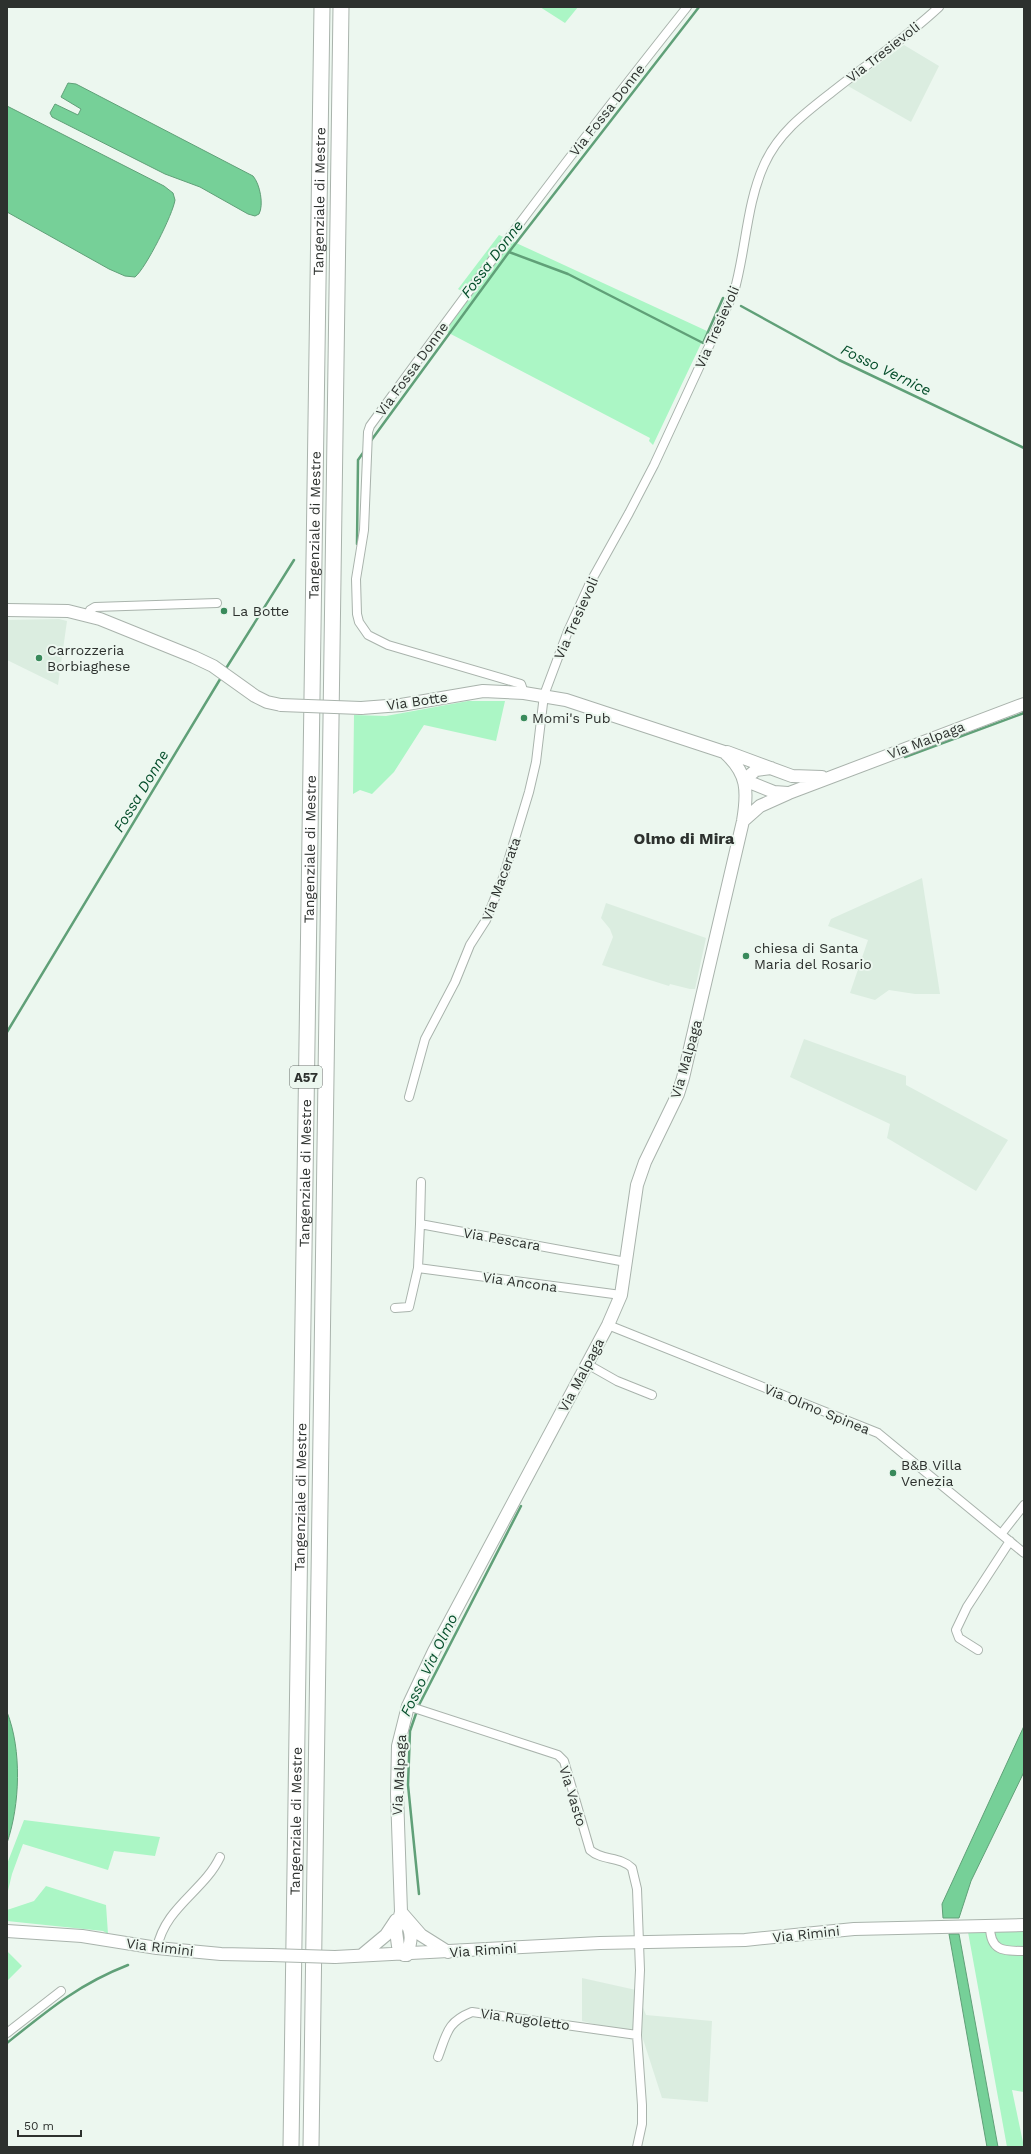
<svg xmlns="http://www.w3.org/2000/svg" width="1031" height="2154" font-family="'Work Sans',sans-serif">
	<rect width="100%" height="100%" fill="#ecf7ef"/>
	<!-- built -->
	<path fill="#dbede0" d="M904,45L939,66L911,122L848,86Z
		M59,619L67,621L58,685L7,660V620Z
		M922,878L940,994H915L889,990L875,1000L850,993L868,940L828,926L831,919Z
		M606,903L706,938L695,989H690L670,984L669,986L602,965L613,937L610,929L601,918Z
		M804,1039L906,1076V1085L1008,1140L976,1191L887,1138L890,1124L790,1077Z
		M582,1978L636,1990L646,2015L712,2021L708,2102L662,2098L642,2036L582,2021Z"/>
	<!-- green -->
	<path fill="#abf6c5" d="M540,7H578L565,23Z
		M499,235L707,331L653,445L649,441L650,438L445,331L468,295L458,289Z
		M468,701H505L496,741L424,725L394,772L372,794L360,790L353,794L354,715L386,716Z
		M24,1820L160,1837L155,1856L114,1851L108,1870L23,1844L12,1874L7,1895V1864Z
		M46,1886L106,1905L108,1934L103,1931L7,1921V1910L34,1901Z
		M1024,1930V2092L1012,2090L1024,2147H1007L968,1932Z
		M7,1951L22,1966L7,1981Z"/>
	<!-- water -->
	<path fill="#76d098" stroke="#60a078" d="M68,83L76,84L253,176C260,184 264,205 259,214L255,216L248,214L200,187L165,174L52,117L50,113L55,104L78,115L81,109L61,97Z
		M7,106L164,186L173,193L175,200C173,214 146,268 135,277L125,276L109,269L7,212Z
		M7,1712C22,1750 20,1805 7,1843Z
		M1024,1726V1772L971,1881L959,1918H943L942,1904Z
		M949,1934H959L998,2147H987Z"/>
	<g fill="none" stroke-linecap="round" stroke-linejoin="round">
		<!-- stream -->
		<path stroke="#60a078" stroke-width="2.5" d="M509,252L568,274L703,343L723,298
			M741,306L839,360L1024,448
			M370,442L509,252L699,7
			M357,544L358,460L365,450
			M225,670L294,560
			M905,757L1024,713
			M7,1032L222,676
			M419,1894L408,1785L410,1731L419,1705L521,1506
			M7,2043C48,2010 79,1984 128,1965"/>
		<!-- street casing -->
		<g stroke="#a9b3ac" stroke-width="10">
			<path id="street" d="M88,615L90,610L95,607L217,603
				M524,693L521,684L388,645L368,635L359,622L357,614L356,579L364,530L368,432L370,426C473,284 578,144 687,7
				M409,1097L425,1039L455,982L470,945L486,920L503,878L529,792L536,762L544,695L568,631L590,583L629,513L654,465L734,292C746,251 746,205 764,165C778,133 805,113 832,92C867,64 906,38 939,7
				M421,1182L420,1224L626,1262
				M418,1268L420,1224
				M395,1308L409,1307L418,1268L621,1295
				M608,1325L878,1433L1024,1553
				M587,1364L617,1381L652,1395
				M1002,1533L1024,1505
				M978,1650L959,1638L956,1630L967,1607L1010,1541
				M408,1706L558,1755L564,1761L590,1850C602,1861 620,1856 632,1868L637,1889L640,1970L637,2035L642,2105V2124L637,2147
				M990,1926C990,1951 1003,1951 1024,1951
				M157,1948C165,1907 204,1891 220,1857
				M7,2033L61,1991
				M438,2057C447,2033 447,2022 472,2012L637,2035"/>
		</g>
		<!-- secondary casing -->
		<g stroke="#a9b3ac" stroke-width="14">
			<path id="secondary" d="M7,610L68,611L100,619L194,657L213,666L255,696L267,702L281,705
				M361,708L401,705L483,691L524,693L566,700L724,752C748,773 748,791 743,821L683,1078L678,1094L645,1162L637,1185L621,1295L608,1325L434,1651L408,1706L398,1746L397,1794L401,1912L396,1931L398,1946L404,1955
				M727,752L792,776L822,777
				M744,780L774,792L788,793
				M744,780L756,770L771,768
				M743,821L760,806L789,793L1024,704
				M401,1912L421,1935L448,1952
				M406,1922C413,1934 411,1942 407,1955
				M7,1931L82,1936L157,1948L221,1954L271,1955
				M362,1955L386,1935L396,1920
				M335,1957L600,1943L745,1940L854,1929L1024,1925"/>
		</g>
		<!-- highway casing -->
		<g stroke="#a9b3ac" stroke-width="17">
			<g id="highway">
				<path id="s1" d="M291,2147L322,7"/>
				<path d="M311,2147L341,7"/>
			</g>
		</g>
		<!-- street -->
		<use href="#street" stroke="#fff" stroke-width="8"/>
		<!-- secondary -->
		<use href="#secondary" stroke="#fff" stroke-width="12"/>
		<!-- highway -->
		<use href="#highway" stroke="#fff" stroke-width="15"/>
		<!-- secondary-bridge casing -->
		<g stroke="#a9b3ac" stroke-width="14" stroke-linecap="butt">
			<path id="secondary-bridge" d="M281,705L361,708
				M271,1955L335,1957"/>
		</g>
		<!-- secondary-bridge -->
		<use href="#secondary-bridge" stroke="#fff" stroke-width="12"/>
	</g>
	<!-- markers -->
	<g fill="#398a5b" stroke="#ecf7ef" stroke-width="1.5">
		<circle cx="224" cy="611" r="4"/>
		<circle cx="39" cy="658" r="4"/>
		<circle cx="524" cy="718" r="4"/>
		<circle cx="746" cy="956" r="4"/>
		<circle cx="893" cy="1473" r="4"/>
	</g>
	<g text-anchor="middle" dominant-baseline="central" stroke-width="4" stroke-linejoin="round" paint-order="stroke">
		<!-- shield labels -->
		<rect fill="#ecf7ef" stroke="#666c68" stroke-width="1" x="290" y="1066" width="32" height="22" rx="3"/>
		<g font-size="13" font-weight="bold" fill="#2d312e">
			<text x="306" y="1077">A57</text>
		</g>
		<!-- street labels -->
		<g font-size="14" fill="#2d312e" stroke="#ecf7ef">
			<text transform="translate(883 52) rotate(-38)">Via Tresievoli</text>
			<text transform="translate(607 110) rotate(-52)">Via Fossa Donne</text>
			<text stroke="none"><textPath href="#s1" startOffset="1946">Tangenziale di Mestre</textPath></text>
			<text transform="translate(717 327) rotate(-66)">Via Tresievoli</text>
			<text transform="translate(412 369) rotate(-54)">Via Fossa Donne</text>
			<text stroke="none"><textPath href="#s1" startOffset="1622">Tangenziale di Mestre</textPath></text>
			<text transform="translate(576 618) rotate(-66)">Via Tresievoli</text>
			<text transform="translate(417 701) rotate(-8)">Via Botte</text>
			<text transform="translate(926 740) rotate(-21)">Via Malpaga</text>
			<text stroke="none"><textPath href="#s1" startOffset="1298">Tangenziale di Mestre</textPath></text>
			<text transform="translate(501 879) rotate(-70)">Via Macerata</text>
			<text transform="translate(686 1059) rotate(-74)">Via Malpaga</text>
			<text stroke="none"><textPath href="#s1" startOffset="974">Tangenziale di Mestre</textPath></text>
			<text transform="translate(502 1239) rotate(10)">Via Pescara</text>
			<text transform="translate(520 1282) rotate(8)">Via Ancona</text>
			<text transform="translate(581 1375) rotate(-62)">Via Malpaga</text>
			<text transform="translate(817 1409) rotate(22)">Via Olmo Spinea</text>
			<text stroke="none"><textPath href="#s1" startOffset="650">Tangenziale di Mestre</textPath></text>
			<text transform="translate(399 1775) rotate(-87)">Via Malpaga</text>
			<text transform="translate(573 1796) rotate(73)">Via Vasto</text>
			<text stroke="none"><textPath href="#s1" startOffset="326">Tangenziale di Mestre</textPath></text>
			<text transform="translate(806 1934) rotate(-6)">Via Rimini</text>
			<text transform="translate(160 1947) rotate(7)">Via Rimini</text>
			<text transform="translate(483 1950) rotate(-4)">Via Rimini</text>
			<text transform="translate(525 2019) rotate(8)">Via Rugoletto</text>
		</g>
		<!-- poi labels -->
		<g font-size="14" fill="#2d312e" stroke="#ecf7ef" text-anchor="start">
			<text x="232" y="611">La Botte</text>
			<text x="47" y="650">Carrozzeria<tspan x="47" dy="16">Borbiaghese</tspan></text>
			<text x="532" y="718">Momi's Pub</text>
			<text x="754" y="948">chiesa di Santa<tspan x="754" dy="16">Maria del Rosario</tspan></text>
			<text x="901" y="1465">B&amp;B Villa<tspan x="901" dy="16">Venezia</tspan></text>
		</g>
		<!-- water labels -->
		<g font-size="15" font-style="italic" fill="#054e2b" stroke="#ecf7ef">
			<text transform="translate(492 259) rotate(-53)">Fossa Donne</text>
			<text transform="translate(886 370) rotate(26)">Fosso Vernice</text>
			<text transform="translate(141 791) rotate(-59)">Fossa Donne</text>
			<text transform="translate(429 1665) rotate(-64)">Fosso Via Olmo</text>
		</g>
		<!-- quarter labels -->
		<g font-size="16" font-weight="bold" fill="#2d312e" stroke="#ecf7ef">
			<text x="684" y="838">Olmo di Mira</text>
		</g>
	</g>
	<!-- border -->
	<rect width="1031" height="2154" fill="none" stroke="#2d312e" stroke-width="16"/>
	<!-- scale -->
	<path d="M18 2130v6h63v-6" fill="none" stroke="#2d312e" stroke-width="2"/>
	<text x="24" y="2130" font-size="12" fill="#2d312e" stroke="#ecf7ef" stroke-width="3" paint-order="stroke">50 m</text>
</svg>
